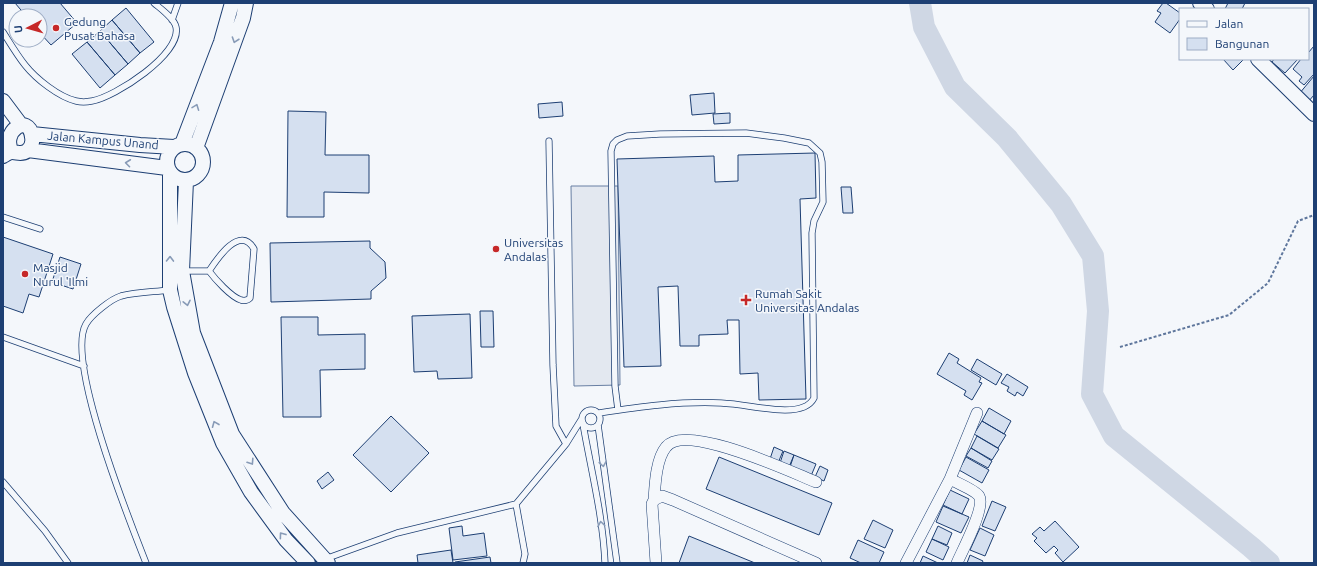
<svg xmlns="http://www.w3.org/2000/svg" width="1317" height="566" font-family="Ubuntu,sans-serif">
	<rect width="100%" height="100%" fill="#f4f7fb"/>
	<!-- parking -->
	<path fill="#e3e8f0" stroke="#687fa3" d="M571,186H618L620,385L574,386Z"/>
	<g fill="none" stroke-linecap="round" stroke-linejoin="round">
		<!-- river -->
		<path stroke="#cfd7e4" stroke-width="22" d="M920,3L924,27L955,87L1007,138L1061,204L1093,256L1098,311L1092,394L1114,436L1251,547L1269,563"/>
	</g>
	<!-- building -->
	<path fill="#d5e0f0" stroke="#1d3f73" d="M15,3H60L77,23L51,45L40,33V16H26Z
		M1163,3H1166L1180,13V19L1170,33L1155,22L1161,13L1157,11Z
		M1228,3H1245L1242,9H1225Z
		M126,8L154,42L140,53L112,20Z
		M112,20L140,53L128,64L100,31Z
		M100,31L128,64L115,75L87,42Z
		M87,42L115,75L100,88L72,54Z
		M1314,46V74L1304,85L1299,81L1302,77L1293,69L1301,59H1308V53Z
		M1223,59H1241L1243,60L1233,70Z
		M1274,59H1298L1285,73L1272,62Z
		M1314,76V95L1308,102L1299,94Z
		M714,93L715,113L692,115L690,95Z
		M562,102L563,116L539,118L538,104Z
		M288,111L326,112L325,155H369V193L324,192V217H287Z
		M730,113V123L714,124L713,114Z
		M815,153L816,198L800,199L806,399L759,400L758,373L740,374L739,320H727L728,334L699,335V346H680L678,286L658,287L661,366L624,367L617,159L714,156L715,182L738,181V155Z
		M841,187H851L853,213H843Z
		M3,237L53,254L39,297L29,294L23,313L3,306Z
		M370,241V248L385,262L386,278L371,291V299L271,302L270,243Z
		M60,257L81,264L73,289L52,282Z
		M480,311H493L494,347H481Z
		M470,314L472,378L438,379L437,371L414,372L412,316Z
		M281,317H318V335L365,334V369L320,370L321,417H283Z
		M949,353L959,359L957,363L981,378L979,382L982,383L972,400L964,395L966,391L937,374Z
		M977,359L1002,374L996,385L971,370Z
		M1007,374L1028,387L1023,396L1017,392L1015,396L1007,391L1009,387L1001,383Z
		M989,408L1011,421L1004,434L982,421Z
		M391,416L429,453L391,492L353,455Z
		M982,421L1006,435L998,448L974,434Z
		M977,436L999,449L992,460L971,448Z
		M774,447L783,451L778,463L770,459Z
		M971,448L992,461L988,468L966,456Z
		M784,451L794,455L789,467L780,463Z
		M794,455L816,464L811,476L790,467Z
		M719,457L832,503L819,535L706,489Z
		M966,457L989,470L982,483L959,470Z
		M820,466L828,470L824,481L815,477Z
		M328,472L334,480L322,489L317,481Z
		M950,490L969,499L962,514L943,505Z
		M992,501L1006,507L995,531L982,526Z
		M943,506L969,517L961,533L936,522Z
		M873,520L893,530L885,548L864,539Z
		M1055,521L1079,547L1063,562L1055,553L1058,550L1054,546L1046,553L1034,541L1037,538L1032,534L1040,527L1044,531Z
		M462,526L463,536L484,533L487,556L453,560L449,528Z
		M938,526L952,533L947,545L932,539Z
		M980,528L994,535L985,556L970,550Z
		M689,536L755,563H679Z
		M932,539L949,547L943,560L926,552Z
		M858,540L884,552L879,563H861L850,558Z
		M451,550L453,563H418L417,555Z
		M970,555L983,561L982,563H967Z
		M923,556L938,563H920Z
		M490,557L491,563H455V562Z"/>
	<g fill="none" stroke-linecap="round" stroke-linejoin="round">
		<!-- service casing -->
		<g stroke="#1d3f73" stroke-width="7">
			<path id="service" d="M172,20L178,3
				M3,32C10,43 17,55 25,65C36,79 59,97 76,101C80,102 87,102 92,101C115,97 182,54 176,27C174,18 161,9 154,3
				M549,141L553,365L556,426L566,444
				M3,217L40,229
				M183,271H209C215,279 231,297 241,300C245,301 248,300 250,298L254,249C240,224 217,259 209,271
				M3,337L84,366
				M582 419a9 9 0 1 1 18 0a9 9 0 1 1-18 0Z
				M599,413C639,407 680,401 721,403C743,404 764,410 785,410C797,410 809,408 814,398L812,233L814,221L823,202L822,162L820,153L809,143L784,138L746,133L660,134L627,136L617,140L613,144L611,151L615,386L618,410
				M583,424C591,470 603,516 605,563
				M598,425L617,563
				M3,482L45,531L68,563
				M516,504L525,554L523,563
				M325,559L397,533L516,504L566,444L581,420
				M146,563C130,522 65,360 86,324C91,315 111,299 121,296C137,292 154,292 169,290"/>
		</g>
		<!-- minor casing -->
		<g stroke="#1d3f73" stroke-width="12">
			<path id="minor" d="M950,479C957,483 975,490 979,496C986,507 962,551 957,563
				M654,500C655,485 656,459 666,447C685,422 791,472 816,482
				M656,563L652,504L654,500L662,496L673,500L816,563
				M906,563L950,479L977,413"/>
		</g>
		<!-- tertiary casing -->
		<g stroke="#1d3f73" stroke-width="16">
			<path id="tertiary" d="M1200,3L1207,9
				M1258,59L1314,114
				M3,101L21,125
				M32,134L140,145L174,147
				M167 162a18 18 0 1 1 36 0a18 18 0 1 1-36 0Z
				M182,144L221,42L232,3
				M196,148L243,18L246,3
				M28,150L167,168
				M3,156C5,155 9,152 12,152C18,152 21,155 27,151C31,148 33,142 32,137C29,112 0,132 12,152
				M170,174V290L174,307L195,373L223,443L251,492L286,540L308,563
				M186,181L182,271L193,333L232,434L283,513L328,563"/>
		</g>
		<!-- path -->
		<path stroke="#5e769c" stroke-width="2" stroke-dasharray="3 2" stroke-linecap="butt" d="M1120,347L1229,315L1268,283L1298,221L1314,215"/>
		<!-- service -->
		<use href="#service" stroke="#f4f7fb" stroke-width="5.5"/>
		<!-- minor -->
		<use href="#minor" stroke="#f4f7fb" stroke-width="11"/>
		<!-- tertiary -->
		<use href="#tertiary" stroke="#f4f7fb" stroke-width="14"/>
	</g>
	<!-- one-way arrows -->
	<defs><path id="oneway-chevron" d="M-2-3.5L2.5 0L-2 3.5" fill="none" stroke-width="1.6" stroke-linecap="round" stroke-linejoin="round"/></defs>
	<g stroke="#889bb7">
		<use href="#oneway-chevron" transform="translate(235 40) rotate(109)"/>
		<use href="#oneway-chevron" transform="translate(196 107) rotate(-69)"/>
		<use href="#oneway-chevron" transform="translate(128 163) rotate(-173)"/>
		<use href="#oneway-chevron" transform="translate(170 259) rotate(-89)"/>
		<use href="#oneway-chevron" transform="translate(187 303) rotate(78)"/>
		<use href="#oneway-chevron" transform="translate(215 424) rotate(-112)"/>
		<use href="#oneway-chevron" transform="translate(251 462) rotate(57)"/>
		<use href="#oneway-chevron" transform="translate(603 464) rotate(81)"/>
		<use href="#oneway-chevron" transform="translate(601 524) rotate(-99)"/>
		<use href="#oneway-chevron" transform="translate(282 535) rotate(-126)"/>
	</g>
	<!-- markers -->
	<g fill="#c62828" stroke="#f4f7fb" stroke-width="1.5">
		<circle cx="56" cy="28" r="4"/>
		<circle cx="496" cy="249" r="4"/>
		<circle cx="25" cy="274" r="4"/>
		<path d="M744 294h4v4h4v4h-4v4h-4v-4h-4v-4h4z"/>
	</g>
	<g text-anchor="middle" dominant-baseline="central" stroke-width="3" stroke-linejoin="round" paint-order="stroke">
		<!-- poi labels -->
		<g font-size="12" fill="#1d3f73" stroke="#f4f7fb" text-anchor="start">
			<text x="64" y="21">Gedung<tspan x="64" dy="14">Pusat Bahasa</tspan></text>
			<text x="504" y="242">Universitas<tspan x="504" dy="14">Andalas</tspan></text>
			<text x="33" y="267">Masjid<tspan x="33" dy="14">Nurul 'Ilmi</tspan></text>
			<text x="755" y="293">Rumah Sakit<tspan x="755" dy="14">Universitas Andalas</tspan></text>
		</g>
		<!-- street labels -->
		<g font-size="12" fill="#1d3f73" stroke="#f4f7fb">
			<text transform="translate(103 140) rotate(5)">Jalan Kampus Unand</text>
		</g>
	</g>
	<!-- border -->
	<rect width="1317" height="566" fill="none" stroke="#1d3f73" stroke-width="8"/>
	<!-- legend -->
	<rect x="1179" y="8" width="130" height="52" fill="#f4f7fb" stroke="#9eadc5"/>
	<rect x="1187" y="21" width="20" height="6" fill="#f4f7fb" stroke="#9eadc5"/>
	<text x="1215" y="28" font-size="12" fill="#1d3f73">Jalan</text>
	<rect x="1187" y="38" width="20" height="12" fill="#d5e0f0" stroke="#9eadc5"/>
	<text x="1215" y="48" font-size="12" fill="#1d3f73">Bangunan</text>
	<!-- north arrow -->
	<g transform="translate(28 28) rotate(264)"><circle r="19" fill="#f4f7fb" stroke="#9eadc5"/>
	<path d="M0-3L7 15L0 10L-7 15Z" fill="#c62828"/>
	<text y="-6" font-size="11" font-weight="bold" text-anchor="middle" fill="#1d3f73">U</text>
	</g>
</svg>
